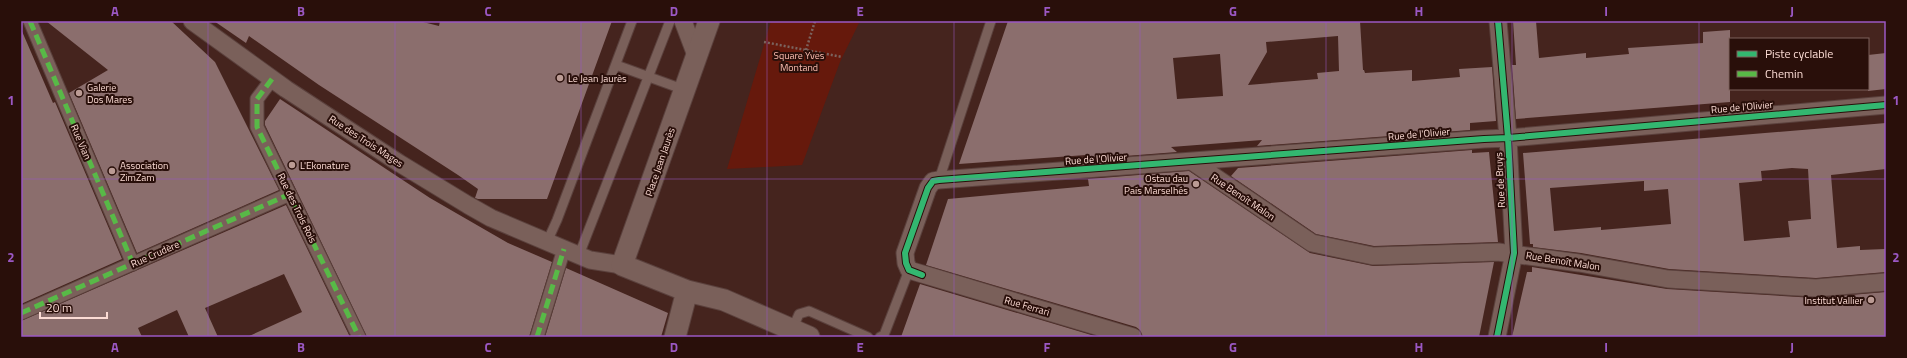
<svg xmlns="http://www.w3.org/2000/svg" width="1907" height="358" font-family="'Titillium Web',sans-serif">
	<rect width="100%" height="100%" fill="#45241e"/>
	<!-- green -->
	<path fill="#66190c" d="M771,21H860L840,62L802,165L727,169Z"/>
	<!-- building -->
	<path fill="#8b6e6d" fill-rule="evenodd" d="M46,21H171L215,62L279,190L137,253L69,93L108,70Z
		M214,21H419L439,26L440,21H612L547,199H478L475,198L478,189L458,175L319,85L249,36L246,43Z
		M1008,21H1360L1363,70H1364L1365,73L1412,70V81L1460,77L1459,69L1492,67L1496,121L1470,123V130L1257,146L1262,140L1171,147L1177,152L1086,159V155L959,164ZM1338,36L1339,71L1317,73L1318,79L1248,85L1267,52L1266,42ZM1220,54L1223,96L1177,99L1173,58Z
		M1513,21H1536L1539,58L1586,53V58L1629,54L1628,48L1703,43V32L1730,30V102L1516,119L1512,65H1516Z
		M21,29L53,103L55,102L122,259L21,304Z
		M1886,53V89L1868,91V55Z
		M280,99L430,198L508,243L552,262L529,337H367L265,125V121Z
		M1886,123V169L1831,175L1837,248L1860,246V250L1885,249L1886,272L1816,278L1669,269L1581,253L1533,247V244H1530L1523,153ZM1792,168L1808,169L1811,219L1788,221L1790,237L1744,241L1739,183L1762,181L1761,171ZM1644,181V191L1668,189L1671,224L1601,230V227L1554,231L1550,188Z
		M1472,150V153L1489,152L1498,242L1374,246L1316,234L1231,176L1238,168Z
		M1189,171L1310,253L1373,266L1494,262L1479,337H1143L1140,330L1136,327L926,265L948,199L1089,186L1088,179Z
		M286,205L350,337H247L302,312L284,274L205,308L218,337H189L177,310L138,328L142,337H21V321Z
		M1532,267L1667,289L1815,298L1886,292V337H1512L1527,272H1532Z
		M566,268L668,313L661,337H545Z
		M920,284L1098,337H901Z"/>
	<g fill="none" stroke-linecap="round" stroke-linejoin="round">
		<!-- service casing -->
		<g stroke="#5b413d" stroke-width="11">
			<path id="service" d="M616,65L685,90
				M939,180L991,21
				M547,242L557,220L632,21
				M579,255L670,21
				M792,330L799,314L809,311L868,337
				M880,337L884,335L909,270"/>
		</g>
		<!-- pedestrian casing -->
		<g stroke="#5b413d" stroke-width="15">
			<path id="pedestrian" d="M30,21L133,264
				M272,79L257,99V127L359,337
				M21,313L290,194
				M537,337L564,249"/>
		</g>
		<!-- minor casing -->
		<g stroke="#5b413d" stroke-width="19">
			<path id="minor" d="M192,21L286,89L399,163L468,205L491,218L590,260L622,265
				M683,21L697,58
				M1193,162L1312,243L1373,256L1498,252L1579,263L1668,279L1816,288L1886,282
				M1133,337L909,270L906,263L905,253L928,188L933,181L939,180L1484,139L1508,138L1886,105
				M1497,337L1514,253L1508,138L1498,21"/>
		</g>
		<!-- tertiary casing -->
		<g stroke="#5b413d" stroke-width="23">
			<path id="tertiary" d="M709,21L622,265L687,291L724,300L809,337
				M675,337L687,291"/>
		</g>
		<!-- path -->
		<path stroke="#7b645f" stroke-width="2.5" stroke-dasharray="2 2" stroke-linecap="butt" d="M764,42L842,57
			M806,50L815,21"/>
		<!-- service -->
		<use href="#service" stroke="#7a605a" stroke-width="9"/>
		<!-- pedestrian -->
		<use href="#pedestrian" stroke="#7a605a" stroke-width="13"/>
		<!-- minor -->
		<use href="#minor" stroke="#7a605a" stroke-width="17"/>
		<!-- tertiary -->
		<use href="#tertiary" stroke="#7a605a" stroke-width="21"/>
		<!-- quiet -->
		<path stroke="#58b947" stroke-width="5" stroke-dasharray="10 5" stroke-linecap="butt" d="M30,21L133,264
			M272,79L257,99V127L359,337
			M21,313L290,194
			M537,337L564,249"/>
		<!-- cycleway casing -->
		<g stroke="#290f0a" stroke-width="8">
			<path id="cycleway" d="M922,275L909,270L906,263L905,253L928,188L933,181L939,180L1484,139L1508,138L1886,105
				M1497,337L1514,253L1508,138L1498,21"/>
		</g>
		<!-- cycleway -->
		<use href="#cycleway" stroke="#33b770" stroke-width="6"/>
	</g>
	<!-- grid -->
	<path fill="none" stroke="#9b58c4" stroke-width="1" stroke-opacity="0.55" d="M208,21V337M395,21V337M581,21V337M767,21V337M954,21V337M1140,21V337M1326,21V337M1512,21V337M1699,21V337M21,179H1886"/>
	<!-- markers -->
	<g fill="#bb9b94" stroke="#290f0a" stroke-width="1.5">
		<circle cx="560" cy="78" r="4"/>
		<circle cx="79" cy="93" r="4"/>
		<circle cx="292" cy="165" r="4"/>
		<circle cx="112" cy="171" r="4"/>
		<circle cx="1196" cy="184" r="4"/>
		<circle cx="1871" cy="300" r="4"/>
	</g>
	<g text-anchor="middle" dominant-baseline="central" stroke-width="4" stroke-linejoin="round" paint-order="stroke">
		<!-- park labels -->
		<g font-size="10" fill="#fcbdb0" stroke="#290f0a">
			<text x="799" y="55">Square Yves<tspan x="799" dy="12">Montand</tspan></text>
		</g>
		<!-- poi labels -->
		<g font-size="10" fill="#fbdbd4" stroke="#290f0a" text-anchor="start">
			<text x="568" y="78">Le Jean Jaurès</text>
			<text x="87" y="87">Galerie<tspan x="87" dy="12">Dos Mares</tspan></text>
			<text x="120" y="165">Association<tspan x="120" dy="12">ZimZam</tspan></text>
			<text x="300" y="165">L'Ekonature</text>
			<text x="1188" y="178" text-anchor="end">Ostau dau<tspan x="1188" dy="12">País Marselhés</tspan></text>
			<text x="1863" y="300" text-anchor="end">Institut Vallier</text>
		</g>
		<!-- street labels -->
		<g font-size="10" fill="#fbdbd4" stroke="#290f0a">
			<text transform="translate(1742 107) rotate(-5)">Rue de l'Olivier</text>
			<text transform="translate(1419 134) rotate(-5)">Rue de l'Olivier</text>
			<text transform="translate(366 141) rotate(33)">Rue des Trois Mages</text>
			<text transform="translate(81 142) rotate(67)">Rue Vian</text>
			<text transform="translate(1096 159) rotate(-4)">Rue de l'Olivier</text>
			<text transform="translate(660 162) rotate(-71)">Place Jean Jaurès</text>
			<text transform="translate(1500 180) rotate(-93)">Rue de Bruys</text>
			<text transform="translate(1243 197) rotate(34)">Rue Benoît Malon</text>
			<text transform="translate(297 208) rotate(64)">Rue des Trois Rois</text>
			<text transform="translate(155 254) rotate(-24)">Rue Crudère</text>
			<text transform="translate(1563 261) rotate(9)">Rue Benoît Malon</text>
			<text transform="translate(1027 306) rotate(16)">Rue Ferrari</text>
		</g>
	</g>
	<!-- border -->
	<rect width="1907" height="358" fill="none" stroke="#290f0a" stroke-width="44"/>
	<!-- legend -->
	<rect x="1729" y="38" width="140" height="52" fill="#290f0a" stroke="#7d615b"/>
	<rect x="1737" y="51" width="20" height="6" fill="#33b770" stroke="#7d615b"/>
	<text x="1765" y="58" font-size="12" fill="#fbdbd4">Piste cyclable</text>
	<rect x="1737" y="71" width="20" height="6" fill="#58b947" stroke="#7d615b"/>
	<text x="1765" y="78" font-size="12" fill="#fbdbd4">Chemin</text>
	<!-- scale -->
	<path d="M40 312v6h67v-6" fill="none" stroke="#fbdbd4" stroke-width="2"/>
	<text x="46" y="312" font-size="12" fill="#fbdbd4" stroke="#290f0a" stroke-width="3" paint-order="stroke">20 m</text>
	<rect x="22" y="22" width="1863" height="314" fill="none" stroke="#9b58c4" stroke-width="1.5"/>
	<g font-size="13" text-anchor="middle" font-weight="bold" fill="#9b58c4">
		<text x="115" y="16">A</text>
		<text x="301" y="16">B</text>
		<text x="488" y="16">C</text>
		<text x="674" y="16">D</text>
		<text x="860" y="16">E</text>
		<text x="1047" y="16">F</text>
		<text x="1233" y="16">G</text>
		<text x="1419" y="16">H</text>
		<text x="1606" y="16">I</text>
		<text x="1792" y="16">J</text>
		<text x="11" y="105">1</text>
		<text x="1896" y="105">1</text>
		<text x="11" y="262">2</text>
		<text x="1896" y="262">2</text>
		<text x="115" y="352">A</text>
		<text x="301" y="352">B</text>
		<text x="488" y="352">C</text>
		<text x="674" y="352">D</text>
		<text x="860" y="352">E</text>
		<text x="1047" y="352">F</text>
		<text x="1233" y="352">G</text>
		<text x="1419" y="352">H</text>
		<text x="1606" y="352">I</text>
		<text x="1792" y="352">J</text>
	</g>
</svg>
